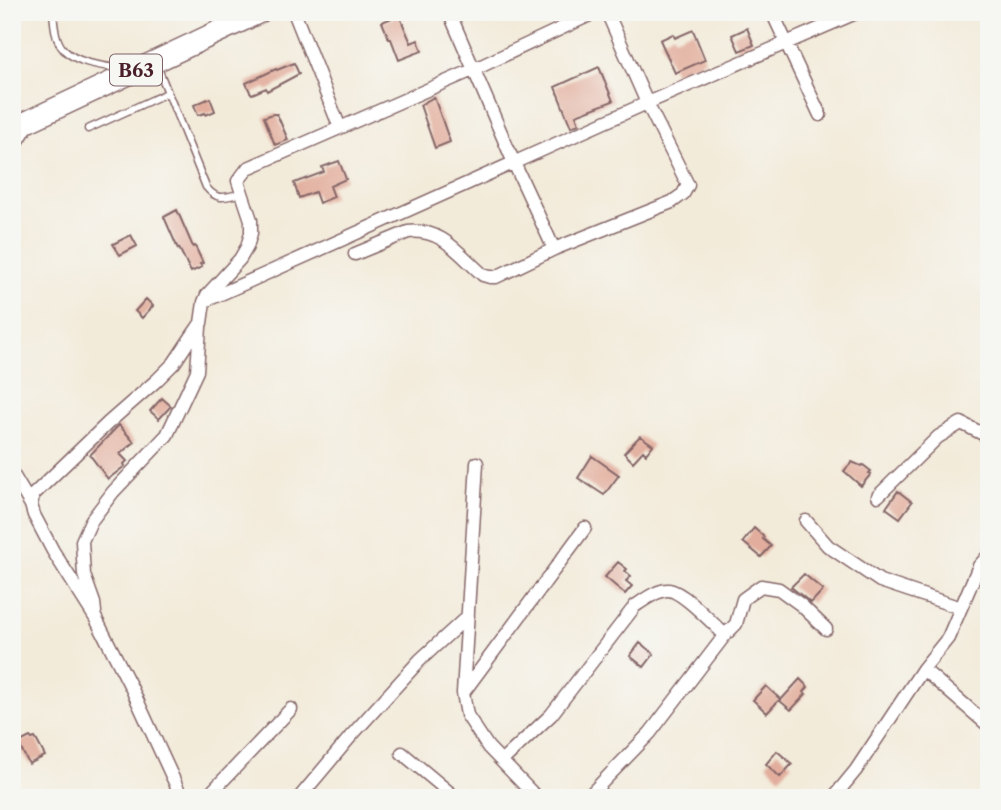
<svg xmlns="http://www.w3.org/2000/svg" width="1001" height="810" font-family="'Libre Caslon Text',serif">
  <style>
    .building { fill: #e2ad9c }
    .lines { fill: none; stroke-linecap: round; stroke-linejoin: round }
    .service-casing { stroke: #856668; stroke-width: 9 }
    .minor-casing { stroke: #856668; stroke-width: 15 }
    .trunk-casing { stroke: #856668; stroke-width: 24 }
    .service { stroke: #fff; stroke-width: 6 }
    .minor { stroke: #fff; stroke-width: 12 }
    .trunk { stroke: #fff; stroke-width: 21 }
    .labels { text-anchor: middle; stroke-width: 5; stroke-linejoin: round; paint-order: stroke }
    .shield { fill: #f6f6f2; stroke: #7e6067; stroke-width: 2 }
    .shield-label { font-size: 19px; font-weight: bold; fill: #4a1f2b }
  </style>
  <rect width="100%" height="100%" fill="#f6f6f2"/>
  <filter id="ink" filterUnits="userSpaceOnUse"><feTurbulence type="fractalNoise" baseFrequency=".0143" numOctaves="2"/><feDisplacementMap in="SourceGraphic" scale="14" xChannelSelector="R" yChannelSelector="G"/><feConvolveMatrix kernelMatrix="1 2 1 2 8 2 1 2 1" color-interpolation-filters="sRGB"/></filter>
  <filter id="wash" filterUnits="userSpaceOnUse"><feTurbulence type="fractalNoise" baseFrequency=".00686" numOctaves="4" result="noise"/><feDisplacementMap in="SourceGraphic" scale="28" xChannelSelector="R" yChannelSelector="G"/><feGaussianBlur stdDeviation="1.57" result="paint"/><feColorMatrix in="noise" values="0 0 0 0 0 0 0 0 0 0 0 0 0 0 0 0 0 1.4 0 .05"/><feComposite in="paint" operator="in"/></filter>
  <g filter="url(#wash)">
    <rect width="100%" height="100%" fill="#f3ebda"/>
    <g id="blocks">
      <!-- building -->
      <path class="building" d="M 399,15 L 411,43 L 418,40 L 422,51 L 399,60 L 391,39 L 389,39 L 382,22 Z
        M 747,28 L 754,45 L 739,51 L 732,35 Z
        M 693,30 L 705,60 L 675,73 L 660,40 L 673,34 L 675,38 Z
        M 294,63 L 299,74 L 267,91 L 266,88 L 252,94 L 250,92 L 246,83 L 276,69 L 277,70 Z
        M 599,67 L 613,101 L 576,115 L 579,124 L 571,127 L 555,87 Z
        M 434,97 L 450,142 L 435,148 L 420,105 Z
        M 210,98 L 215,111 L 206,115 L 205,113 L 198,115 L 194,105 Z
        M 273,114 L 277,114 L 288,140 L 275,145 L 264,117 Z
        M 339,161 L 346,179 L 330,186 L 334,197 L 319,203 L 315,192 L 299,198 L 294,183 L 324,172 L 322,167 Z
        M 177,210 L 193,247 L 195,246 L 203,263 L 200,264 L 202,267 L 191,272 L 179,248 L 178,249 L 164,217 Z
        M 131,235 L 137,246 L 120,255 L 113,244 Z
        M 146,299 L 153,306 L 142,318 L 135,311 Z
        M 162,398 L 171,406 L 159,419 L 150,411 Z
        M 119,425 L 134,442 L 120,454 L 127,461 L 124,464 L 125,466 L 108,479 L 90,455 Z
        M 640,436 L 653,445 L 646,454 L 643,451 L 633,462 L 624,453 Z
        M 592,456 L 619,475 L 604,495 L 578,478 Z
        M 852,462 L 861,466 L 863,465 L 871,471 L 869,473 L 871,474 L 861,486 L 844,471 Z
        M 898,491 L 912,502 L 900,518 L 886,508 Z
        M 754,528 L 764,537 L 763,539 L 771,546 L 761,557 L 743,542 Z
        M 618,562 L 627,569 L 625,571 L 631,576 L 626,581 L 632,586 L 625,594 L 605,577 Z
        M 804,574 L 823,590 L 811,603 L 791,587 Z
        M 640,643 L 654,654 L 644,667 L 630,656 Z
        M 800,679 L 808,687 L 804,692 L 806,694 L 791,710 L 780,701 Z
        M 766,686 L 780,699 L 767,713 L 753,700 Z
        M 30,737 L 32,739 L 35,738 L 37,741 L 45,756 L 29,764 L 18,743 Z
        M 777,751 L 792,764 L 780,777 L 766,764 Z"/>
    </g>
  </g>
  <g filter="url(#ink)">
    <use href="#blocks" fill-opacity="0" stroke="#856668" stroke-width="2"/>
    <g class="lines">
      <defs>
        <path id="service" d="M 53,12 C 54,24 55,41 64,50 C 78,64 104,66 123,69
          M 156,63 L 206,187 C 218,202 225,197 242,193
          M 88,129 L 167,93
          M 12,156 L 29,129"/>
        <path id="minor" d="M 294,12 L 340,128
          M 449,12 L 514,163 L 554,249
          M 772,12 L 820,115
          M 355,254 L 408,232 C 441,227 460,255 483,275 L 490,277 L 496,277 L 554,249 L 672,202 L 683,194 L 688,185 L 647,103 L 607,12
          M 205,301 L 647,103 L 858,12
          M 477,463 L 463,693 L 467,715 L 488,747 L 537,798
          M 12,473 L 31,505
          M 878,496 L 938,437 L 961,423 L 985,435 L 989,438
          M 806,521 L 828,546 L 880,581 L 961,608
          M 95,612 L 94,603 L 84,575 L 82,541 L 91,521 L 113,492 L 167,435 L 197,371 L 200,327
          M 923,669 L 989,726
          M 463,693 L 585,528
          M 402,753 L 456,798
          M 502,761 L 551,715 L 635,606 C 644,600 658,589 669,590 C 684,592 713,624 725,635
          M 182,798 L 131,687 L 96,619 L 53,551 L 34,515 L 31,505 L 33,495 L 108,423 L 156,381 L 174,363 L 192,336 L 201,323 L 204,302 L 207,295 L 240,259 L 247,247 L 251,233 L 251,220 L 238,181 L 248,168 L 475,69 L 596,12
          M 206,798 L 291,709
          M 299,798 L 351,736 L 420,660 L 468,616
          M 587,798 L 650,733 L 725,635 L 736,624 L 743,599 L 761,586 L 779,589 L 801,605 L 826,629
          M 833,798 L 856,770 L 923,669 L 948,638 L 979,566 L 989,555"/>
        <path id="trunk" d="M 12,129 L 260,12"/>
      </defs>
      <!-- service casing -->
      <use href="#service" class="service-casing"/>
      <!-- minor casing -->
      <use href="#minor" class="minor-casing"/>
      <!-- trunk casing -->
      <use href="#trunk" class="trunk-casing"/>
      <!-- service -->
      <use href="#service" class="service"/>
      <!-- minor -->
      <use href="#minor" class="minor"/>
      <!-- trunk -->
      <use href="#trunk" class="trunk"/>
    </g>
  </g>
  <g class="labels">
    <!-- shield labels -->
    <rect class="shield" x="110" y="54.5" width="52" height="31" rx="5"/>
    <g class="shield-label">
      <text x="136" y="77">B63</text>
    </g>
  </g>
  <!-- margin -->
  <rect width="1001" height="810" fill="none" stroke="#f6f6f2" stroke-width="42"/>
</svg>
